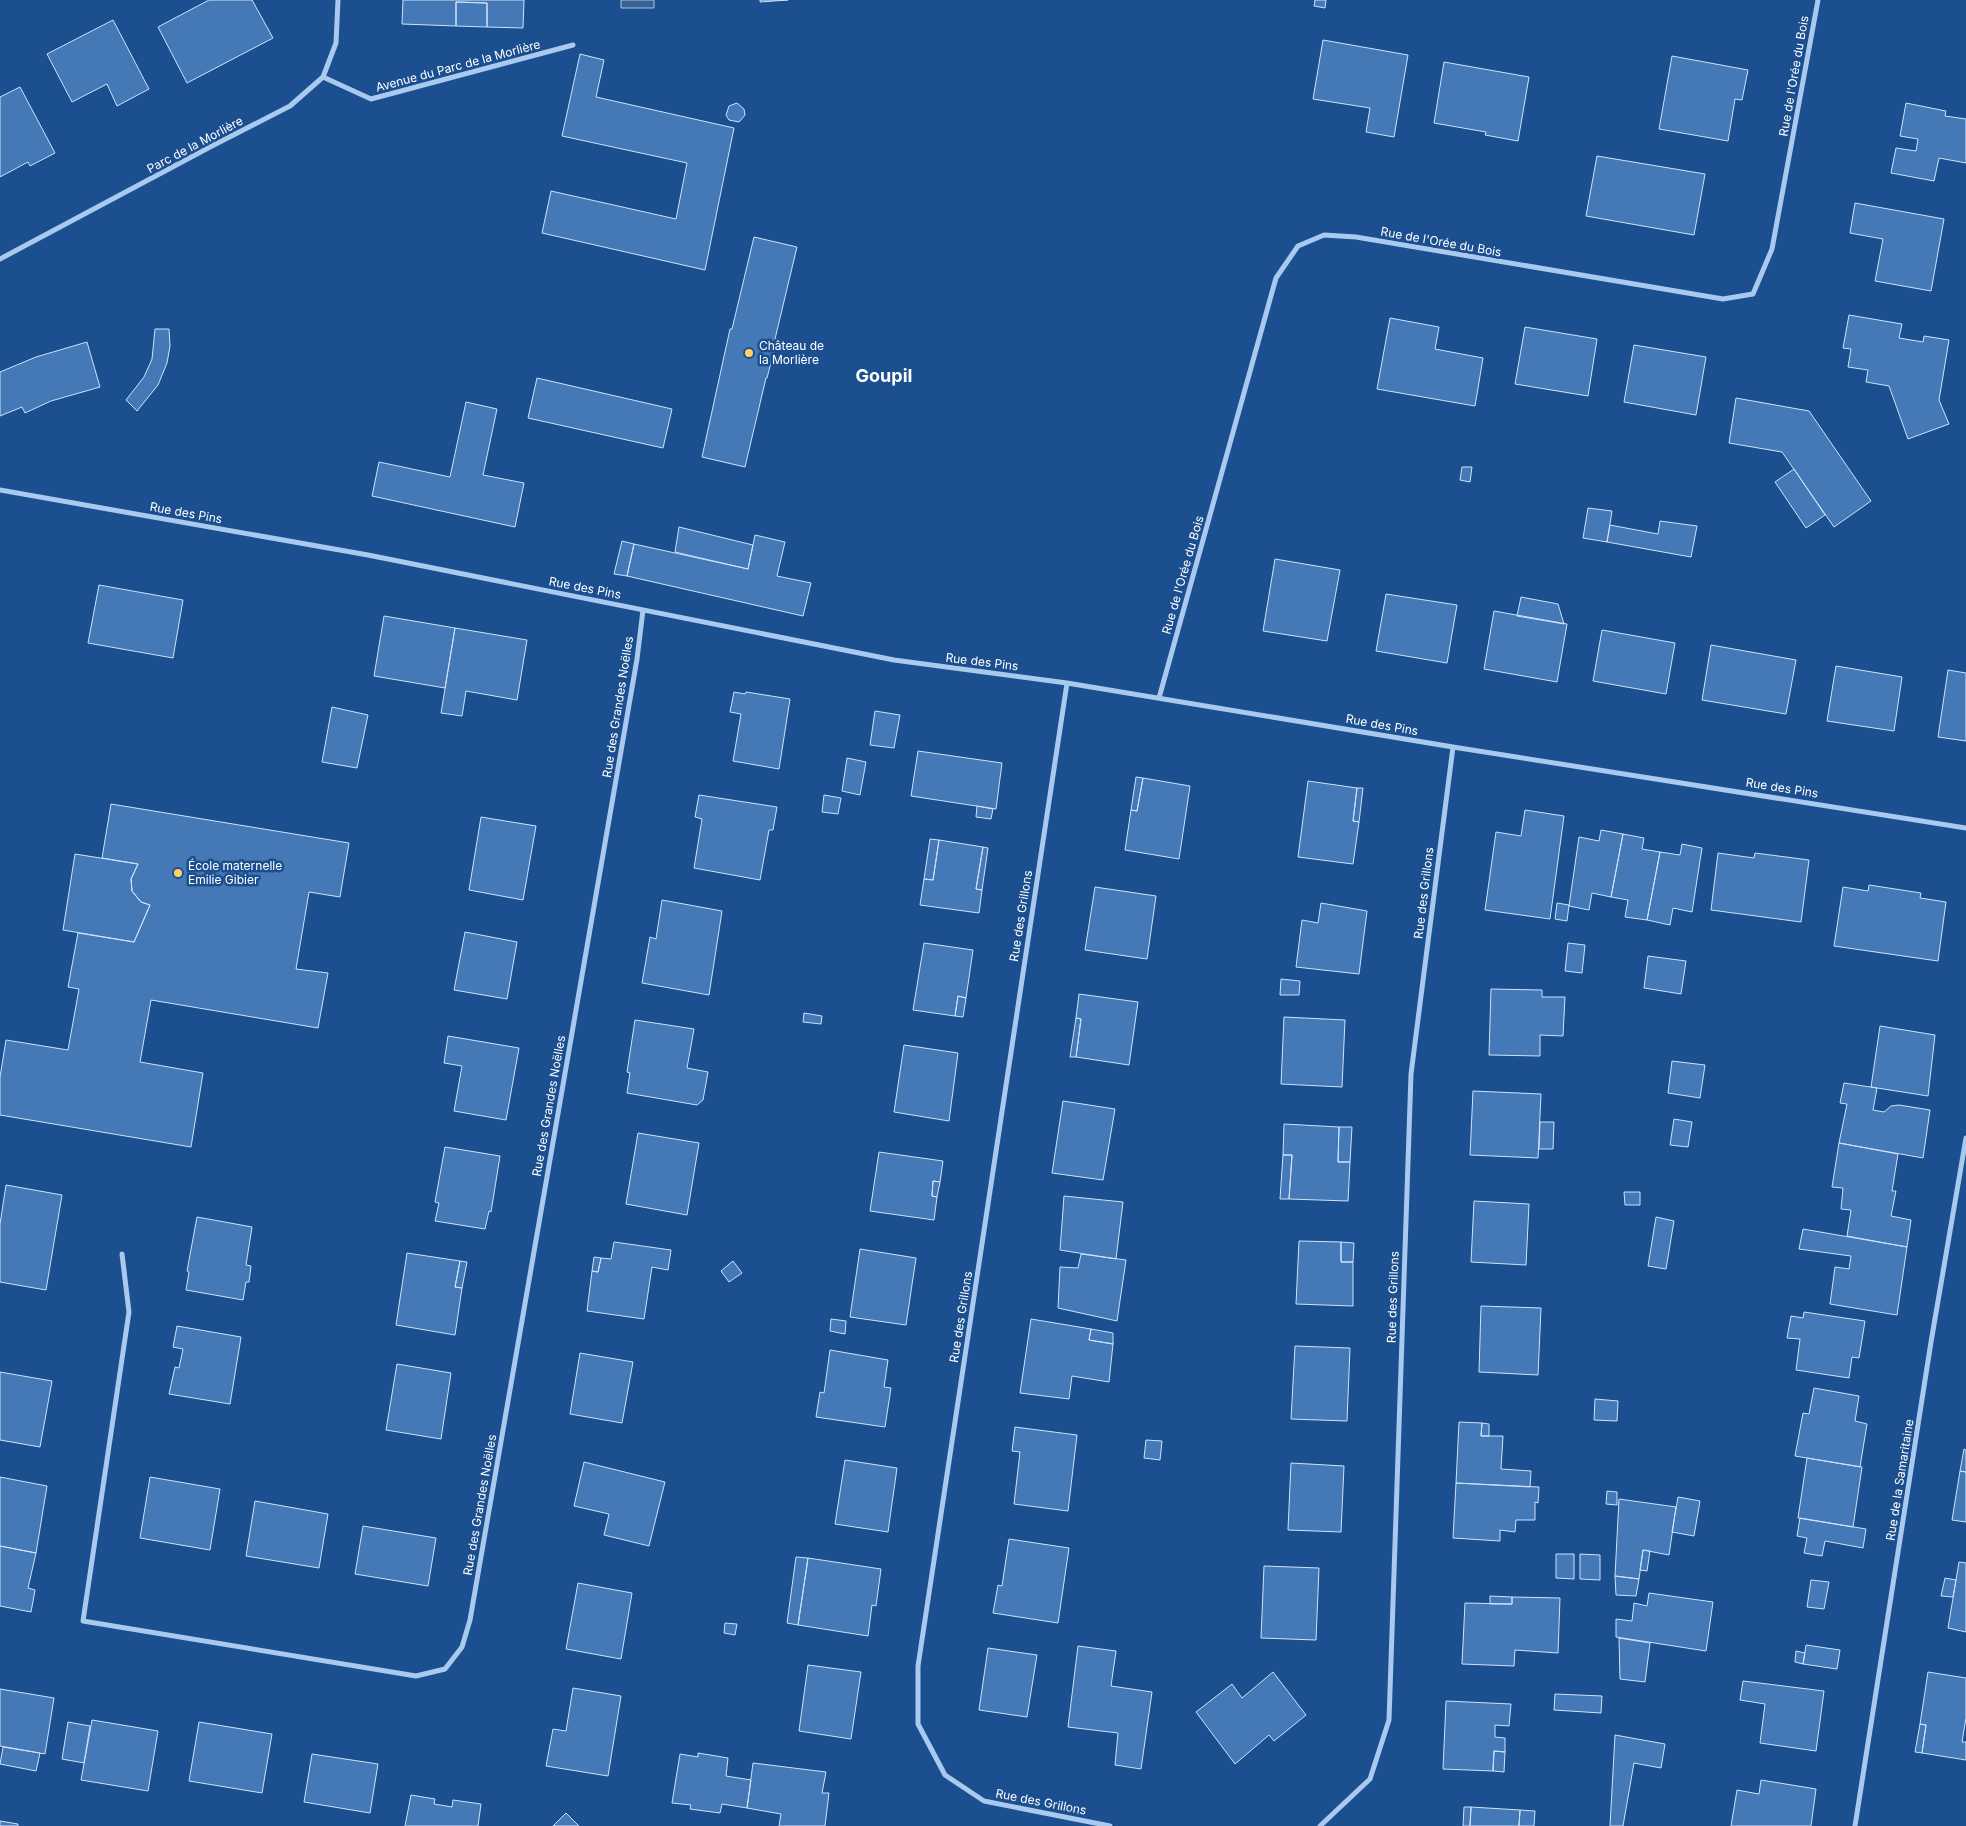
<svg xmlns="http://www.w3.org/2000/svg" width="1966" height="1826" font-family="Inter,sans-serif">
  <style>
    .water { fill: #3c6290; stroke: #9cc4f0 }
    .building { fill: #4478b7; stroke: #cfe3fa }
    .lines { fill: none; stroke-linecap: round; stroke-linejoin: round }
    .street { stroke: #a9c9ee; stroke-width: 5 }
    .poi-dot { fill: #ffd166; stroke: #1b4f8f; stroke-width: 2 }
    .labels { text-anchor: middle; stroke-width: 5; stroke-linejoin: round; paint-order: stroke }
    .street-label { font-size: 12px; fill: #fff; stroke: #1b4f8f }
    .poi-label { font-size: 12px; fill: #fff; stroke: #1b4f8f; text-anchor: start }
    .district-label { font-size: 18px; font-weight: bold; fill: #fff; stroke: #1b4f8f }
  </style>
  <rect width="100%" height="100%" fill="#1b4f8f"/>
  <!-- water -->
  <path class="water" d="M 621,0 L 654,0 L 654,8 L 621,8 Z"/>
  <!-- building -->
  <path class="building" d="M 209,0 L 252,0 L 273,38 L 187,83 L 158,27 Z
    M 403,0 L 524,0 L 523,28 L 487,27 L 487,3 L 456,2 L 456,26 L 402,24 Z
    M 760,0 L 788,0 L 760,2 Z
    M 1315,0 L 1326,0 L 1325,8 L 1314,6 Z
    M 456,2 L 487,3 L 487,27 L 456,26 Z
    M 113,20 L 149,89 L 117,106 L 107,84 L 72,102 L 47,54 Z
    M 1323,40 L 1408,55 L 1394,137 L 1366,132 L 1370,108 L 1313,99 Z
    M 580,54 L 604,60 L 596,97 L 734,128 L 705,270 L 542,233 L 551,191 L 676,219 L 687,163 L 562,136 Z
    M 1672,56 L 1748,70 L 1742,100 L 1735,99 L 1728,141 L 1659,129 Z
    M 1444,62 L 1529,77 L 1518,141 L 1485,135 L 1486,132 L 1434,123 Z
    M 20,87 L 55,153 L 30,166 L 28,162 L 0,177 L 0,97 Z
    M 737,103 L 744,109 L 745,115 L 739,122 L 729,120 L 726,115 L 729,106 Z
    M 1906,103 L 1946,111 L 1945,116 L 1966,119 L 1966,163 L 1939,158 L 1934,181 L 1891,173 L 1896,148 L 1916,151 L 1918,139 L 1900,136 Z
    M 1597,156 L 1705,174 L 1694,235 L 1586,216 Z
    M 1855,203 L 1944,219 L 1931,291 L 1875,281 L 1883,239 L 1850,233 Z
    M 754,237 L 797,247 L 775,339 L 777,339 L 767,378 L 766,378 L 745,467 L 702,457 L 730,329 L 732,329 Z
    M 1849,315 L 1902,324 L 1899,338 L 1923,342 L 1924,336 L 1949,340 L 1939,400 L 1949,424 L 1908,439 L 1889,386 L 1866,382 L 1868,370 L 1848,367 L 1851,349 L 1843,348 Z
    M 1390,318 L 1439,327 L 1435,349 L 1483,358 L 1475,406 L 1377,389 Z
    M 1525,327 L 1597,339 L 1588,396 L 1515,384 Z
    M 155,329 L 169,329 L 170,346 L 167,363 L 158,385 L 137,411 L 126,400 L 144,377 L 152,359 Z
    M 87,342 L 100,387 L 51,401 L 25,413 L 22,407 L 0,416 L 0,372 L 36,357 Z
    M 1634,345 L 1706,357 L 1696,415 L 1624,402 Z
    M 537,378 L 672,409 L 663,448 L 528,418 Z
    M 1736,398 L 1809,411 L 1871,501 L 1834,527 L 1782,452 L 1729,443 Z
    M 466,402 L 497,409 L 483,475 L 524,483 L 515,527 L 372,496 L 379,462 L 450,477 Z
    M 1462,467 L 1472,467 L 1470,482 L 1460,480 Z
    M 1794,469 L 1825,515 L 1806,528 L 1775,482 Z
    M 1588,508 L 1612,511 L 1607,542 L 1583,538 Z
    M 1660,521 L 1697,526 L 1691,557 L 1607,542 L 1610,525 L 1658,534 Z
    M 679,527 L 753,545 L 748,569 L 675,552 Z
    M 755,535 L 785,542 L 777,576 L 811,583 L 803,616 L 627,576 L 634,544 L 748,569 Z
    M 622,541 L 634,544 L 627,576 L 614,574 Z
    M 1275,559 L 1340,570 L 1327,641 L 1263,631 Z
    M 99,585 L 183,600 L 173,658 L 88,643 Z
    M 1386,594 L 1457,605 L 1447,663 L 1376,651 Z
    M 1521,597 L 1558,604 L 1564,624 L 1517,616 Z
    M 1494,611 L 1567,624 L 1557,682 L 1484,669 Z
    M 384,616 L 455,628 L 445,688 L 374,676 Z
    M 455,628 L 527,640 L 517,700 L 466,691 L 462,716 L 441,713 Z
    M 1602,630 L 1675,643 L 1666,694 L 1593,681 Z
    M 1711,645 L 1796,660 L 1786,714 L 1702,700 Z
    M 1836,666 L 1902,677 L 1894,731 L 1827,721 Z
    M 1948,670 L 1966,673 L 1966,741 L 1938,737 Z
    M 734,692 L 745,694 L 746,692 L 790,699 L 779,769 L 733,761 L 741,714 L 730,712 Z
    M 332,707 L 368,715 L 357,768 L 322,762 Z
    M 875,711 L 900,715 L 894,748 L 870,745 Z
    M 918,751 L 1002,763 L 996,809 L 911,796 Z
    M 847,758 L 866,762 L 860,795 L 842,791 Z
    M 1136,777 L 1143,778 L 1137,811 L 1131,810 Z
    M 1143,778 L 1190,786 L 1179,859 L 1125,850 L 1131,810 L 1137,811 Z
    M 1308,781 L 1357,788 L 1353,821 L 1359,822 L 1353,864 L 1298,857 Z
    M 1357,788 L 1363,788 L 1359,822 L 1353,821 Z
    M 699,795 L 777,807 L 773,830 L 769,830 L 760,880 L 694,868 L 702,819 L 695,817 Z
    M 824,795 L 841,798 L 838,814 L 822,812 Z
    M 111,804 L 349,843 L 340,897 L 309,892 L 296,969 L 328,973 L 318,1028 L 151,1000 L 140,1062 L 203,1073 L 191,1147 L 0,1115 L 0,1077 L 6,1040 L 68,1050 L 79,989 L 68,987 L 78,933 L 134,942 L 150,905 L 141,902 L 132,891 L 131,879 L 138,864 L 102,858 Z
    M 977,806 L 993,809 L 991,819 L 976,817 Z
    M 1525,810 L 1564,816 L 1550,919 L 1485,910 L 1496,832 L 1521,836 Z
    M 481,817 L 536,826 L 523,900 L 469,890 Z
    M 1601,830 L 1623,834 L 1611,897 L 1592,893 L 1589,910 L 1569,906 L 1579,837 L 1599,841 Z
    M 1623,834 L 1644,838 L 1642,849 L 1660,852 L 1647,920 L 1625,917 L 1628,900 L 1611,897 Z
    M 930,839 L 939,840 L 933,880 L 924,879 Z
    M 939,840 L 983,847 L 976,889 L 982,890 L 979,913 L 920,905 L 924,879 L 933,880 Z
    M 1682,844 L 1702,848 L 1692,912 L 1673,908 L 1670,925 L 1647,920 L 1660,852 L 1680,855 Z
    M 983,847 L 988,848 L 982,890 L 976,889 Z
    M 1718,853 L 1754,858 L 1755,853 L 1809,860 L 1801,922 L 1711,910 Z
    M 75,854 L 138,864 L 131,879 L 132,891 L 141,902 L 150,905 L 134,942 L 63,930 Z
    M 1869,885 L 1921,893 L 1920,898 L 1946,902 L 1938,961 L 1834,946 L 1843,887 L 1868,891 Z
    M 1095,887 L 1156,896 L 1147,959 L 1085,950 Z
    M 662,900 L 722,911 L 709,995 L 642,983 L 650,937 L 656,939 Z
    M 1321,903 L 1367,911 L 1359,974 L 1296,967 L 1302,920 L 1318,923 Z
    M 1557,903 L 1569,905 L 1567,921 L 1555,919 Z
    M 465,932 L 517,942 L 507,999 L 454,990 Z
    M 924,943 L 973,950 L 966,998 L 958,996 L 955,1016 L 913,1010 Z
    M 1568,943 L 1585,945 L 1582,973 L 1565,971 Z
    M 1648,956 L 1686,961 L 1681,994 L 1644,988 Z
    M 1281,979 L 1300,981 L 1299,995 L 1280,995 Z
    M 1491,989 L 1542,990 L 1542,997 L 1565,997 L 1563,1036 L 1540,1035 L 1540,1056 L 1489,1055 Z
    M 1079,994 L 1138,1002 L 1129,1065 L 1076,1057 L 1081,1019 L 1076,1018 Z
    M 958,996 L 966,998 L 963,1017 L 955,1016 Z
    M 804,1013 L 822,1016 L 821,1024 L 803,1022 Z
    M 1284,1017 L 1345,1020 L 1342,1087 L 1281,1084 Z
    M 1076,1018 L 1081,1019 L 1076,1057 L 1070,1057 Z
    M 635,1020 L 694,1029 L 687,1068 L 708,1072 L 703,1100 L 697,1105 L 627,1093 L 630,1073 L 627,1072 Z
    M 1880,1026 L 1935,1035 L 1928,1096 L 1871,1087 Z
    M 448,1036 L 519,1048 L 506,1120 L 454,1111 L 462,1066 L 444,1063 Z
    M 904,1045 L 958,1053 L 949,1121 L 894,1112 Z
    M 1672,1061 L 1705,1065 L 1700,1098 L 1668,1093 Z
    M 1844,1083 L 1877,1088 L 1873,1110 L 1884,1112 L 1891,1106 L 1899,1105 L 1930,1110 L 1923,1158 L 1839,1143 L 1847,1104 L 1840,1103 Z
    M 1473,1091 L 1541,1094 L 1538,1158 L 1470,1155 Z
    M 1063,1101 L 1115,1109 L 1103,1180 L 1052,1173 Z
    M 1674,1119 L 1692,1122 L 1688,1147 L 1670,1145 Z
    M 1540,1122 L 1554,1122 L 1553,1149 L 1539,1149 Z
    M 1284,1124 L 1339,1127 L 1338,1162 L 1350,1162 L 1348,1201 L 1289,1199 L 1292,1155 L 1283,1155 Z
    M 1339,1127 L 1352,1127 L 1350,1162 L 1338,1162 Z
    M 638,1133 L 699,1143 L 687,1215 L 626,1204 Z
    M 1839,1143 L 1898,1154 L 1892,1191 L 1896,1191 L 1891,1216 L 1911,1220 L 1907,1247 L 1847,1236 L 1851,1210 L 1841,1209 L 1843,1188 L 1832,1187 Z
    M 445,1147 L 500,1156 L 491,1212 L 489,1211 L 485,1229 L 435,1221 L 439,1203 L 435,1202 Z
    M 879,1152 L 943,1161 L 940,1182 L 933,1181 L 932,1196 L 937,1197 L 934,1220 L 870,1211 Z
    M 1283,1155 L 1292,1155 L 1289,1199 L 1280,1199 Z
    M 933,1181 L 940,1182 L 937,1197 L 932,1196 Z
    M 6,1185 L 62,1195 L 46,1290 L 0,1282 L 0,1224 Z
    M 1624,1192 L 1640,1192 L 1640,1205 L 1625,1205 Z
    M 1064,1196 L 1123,1202 L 1116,1259 L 1060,1250 Z
    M 1474,1201 L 1529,1204 L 1526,1265 L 1471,1262 Z
    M 197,1217 L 252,1227 L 246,1265 L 251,1266 L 249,1282 L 246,1282 L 243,1300 L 186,1290 L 189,1272 L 187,1271 Z
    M 1656,1217 L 1674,1221 L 1666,1269 L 1648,1266 Z
    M 1803,1229 L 1907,1247 L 1897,1315 L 1830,1304 L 1835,1267 L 1849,1269 L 1851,1256 L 1799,1249 Z
    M 1299,1241 L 1341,1242 L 1341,1262 L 1353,1262 L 1353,1306 L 1296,1304 Z
    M 614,1242 L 671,1250 L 668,1270 L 652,1267 L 644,1319 L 587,1311 L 592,1271 L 598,1272 L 601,1258 L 611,1259 Z
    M 1341,1242 L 1354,1243 L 1353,1262 L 1341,1262 Z
    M 860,1249 L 916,1258 L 906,1325 L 850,1317 Z
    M 407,1253 L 460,1261 L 455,1287 L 462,1288 L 455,1335 L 396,1325 Z
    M 1081,1254 L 1126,1260 L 1117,1321 L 1058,1308 L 1060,1267 L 1078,1268 Z
    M 594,1257 L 601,1258 L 598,1272 L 592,1271 Z
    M 460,1261 L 467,1262 L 462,1288 L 455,1287 Z
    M 733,1261 L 742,1273 L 729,1282 L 721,1271 Z
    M 1481,1306 L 1541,1308 L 1538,1375 L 1479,1372 Z
    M 1804,1312 L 1865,1321 L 1859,1358 L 1852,1357 L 1849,1378 L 1796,1370 L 1800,1339 L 1787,1338 L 1791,1316 L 1803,1318 Z
    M 831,1319 L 846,1321 L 845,1334 L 830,1331 Z
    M 1031,1319 L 1091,1329 L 1089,1340 L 1113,1344 L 1109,1382 L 1072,1376 L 1069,1399 L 1020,1393 Z
    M 177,1326 L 241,1337 L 230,1404 L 169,1394 L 175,1367 L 179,1368 L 183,1349 L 173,1347 Z
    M 1091,1329 L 1113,1333 L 1113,1344 L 1089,1340 Z
    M 1295,1346 L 1350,1348 L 1347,1421 L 1291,1419 Z
    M 830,1350 L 888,1360 L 884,1387 L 891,1388 L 885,1427 L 816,1417 L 820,1392 L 824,1393 Z
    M 580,1353 L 633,1362 L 622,1423 L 570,1414 Z
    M 397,1364 L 451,1373 L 441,1439 L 386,1430 Z
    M 0,1372 L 52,1381 L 40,1447 L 0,1440 Z
    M 1814,1388 L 1859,1396 L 1855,1421 L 1867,1424 L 1860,1467 L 1795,1456 L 1803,1413 L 1809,1414 Z
    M 1595,1399 L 1618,1401 L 1617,1421 L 1594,1420 Z
    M 1459,1422 L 1482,1423 L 1481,1436 L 1503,1436 L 1501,1469 L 1531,1471 L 1530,1487 L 1456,1483 Z
    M 1482,1423 L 1489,1424 L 1489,1436 L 1481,1436 Z
    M 1015,1427 L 1077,1435 L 1068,1511 L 1014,1504 L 1020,1452 L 1012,1451 Z
    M 1146,1440 L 1162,1441 L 1160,1460 L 1144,1458 Z
    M 1964,1449 L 1966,1450 L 1966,1472 L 1960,1471 Z
    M 1807,1458 L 1862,1467 L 1853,1527 L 1798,1518 Z
    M 845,1460 L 897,1468 L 888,1532 L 835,1524 Z
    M 584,1462 L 665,1482 L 649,1546 L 604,1535 L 609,1514 L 574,1506 Z
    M 1291,1463 L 1344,1466 L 1341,1532 L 1288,1530 Z
    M 1960,1471 L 1966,1472 L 1966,1522 L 1952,1520 Z
    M 0,1477 L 47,1486 L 36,1553 L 0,1546 Z
    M 150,1477 L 220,1489 L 210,1550 L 140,1538 Z
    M 1456,1483 L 1539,1487 L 1538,1503 L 1535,1502 L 1535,1520 L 1516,1520 L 1515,1532 L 1500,1530 L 1500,1541 L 1453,1538 Z
    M 1607,1491 L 1617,1492 L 1617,1505 L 1606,1504 Z
    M 1678,1497 L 1700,1501 L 1694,1536 L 1672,1532 Z
    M 1619,1499 L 1676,1507 L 1669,1555 L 1643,1550 L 1639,1579 L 1615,1576 Z
    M 255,1501 L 328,1514 L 319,1568 L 246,1556 Z
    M 1800,1518 L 1866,1529 L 1863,1548 L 1825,1541 L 1822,1556 L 1804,1553 L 1807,1538 L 1797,1536 Z
    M 363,1526 L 436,1538 L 428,1586 L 355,1574 Z
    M 1009,1539 L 1069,1548 L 1058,1623 L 993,1613 L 998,1585 L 1002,1586 Z
    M 0,1546 L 36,1553 L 28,1588 L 35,1590 L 31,1612 L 0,1606 Z
    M 1643,1550 L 1650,1551 L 1647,1571 L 1640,1570 Z
    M 1556,1554 L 1574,1554 L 1574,1579 L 1556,1578 Z
    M 1580,1554 L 1600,1555 L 1600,1580 L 1580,1579 Z
    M 796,1557 L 808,1558 L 798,1625 L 787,1623 Z
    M 808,1558 L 881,1569 L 876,1606 L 872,1605 L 868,1636 L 798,1625 Z
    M 1959,1562 L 1966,1563 L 1966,1632 L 1948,1628 Z
    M 1264,1566 L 1319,1568 L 1316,1640 L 1261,1638 Z
    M 1615,1576 L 1639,1579 L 1636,1596 L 1616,1595 Z
    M 1945,1578 L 1956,1580 L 1953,1597 L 1941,1596 Z
    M 1811,1580 L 1829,1582 L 1824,1609 L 1807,1607 Z
    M 578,1583 L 632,1593 L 621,1659 L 566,1649 Z
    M 1649,1593 L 1713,1602 L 1706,1651 L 1616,1637 L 1616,1619 L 1632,1621 L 1634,1603 L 1647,1606 Z
    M 1490,1596 L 1512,1597 L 1512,1604 L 1490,1604 Z
    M 1512,1597 L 1560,1598 L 1558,1653 L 1515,1650 L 1514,1666 L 1462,1664 L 1465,1603 L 1512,1604 Z
    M 725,1623 L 737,1624 L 735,1635 L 724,1633 Z
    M 1619,1638 L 1650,1643 L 1645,1682 L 1620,1679 Z
    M 1806,1645 L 1840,1650 L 1837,1669 L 1803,1664 Z
    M 1078,1646 L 1116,1651 L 1111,1686 L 1152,1692 L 1141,1769 L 1115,1765 L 1118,1733 L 1068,1727 Z
    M 988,1648 L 1037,1655 L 1027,1717 L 979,1710 Z
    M 1796,1651 L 1805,1653 L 1803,1664 L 1795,1662 Z
    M 808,1665 L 861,1672 L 851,1739 L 799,1731 Z
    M 1273,1672 L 1306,1715 L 1274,1741 L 1269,1735 L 1235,1764 L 1196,1712 L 1232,1684 L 1242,1698 Z
    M 1928,1672 L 1966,1678 L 1966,1718 L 1962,1742 L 1966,1742 L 1966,1760 L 1922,1753 L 1926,1725 L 1920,1724 Z
    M 1743,1681 L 1824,1691 L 1816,1751 L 1760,1743 L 1765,1704 L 1740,1700 Z
    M 573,1688 L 621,1696 L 608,1776 L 546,1766 L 553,1729 L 566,1731 Z
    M 0,1689 L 54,1698 L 45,1754 L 0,1746 Z
    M 1555,1694 L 1602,1696 L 1601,1713 L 1554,1710 Z
    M 1446,1701 L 1511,1704 L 1509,1726 L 1495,1725 L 1495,1737 L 1505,1738 L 1505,1752 L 1494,1751 L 1493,1771 L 1443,1769 Z
    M 92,1720 L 158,1731 L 148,1791 L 81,1780 Z
    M 68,1722 L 90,1726 L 84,1763 L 62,1759 Z
    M 199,1722 L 272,1734 L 262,1793 L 189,1781 Z
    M 1920,1724 L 1926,1725 L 1922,1753 L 1915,1752 Z
    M 1615,1735 L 1665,1744 L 1661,1768 L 1634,1763 L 1623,1826 L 1610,1826 Z
    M 3,1747 L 40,1753 L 36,1771 L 0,1764 Z
    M 1494,1751 L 1505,1752 L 1504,1772 L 1493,1771 Z
    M 698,1753 L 728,1758 L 726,1776 L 751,1780 L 747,1808 L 722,1804 L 720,1813 L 690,1809 L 691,1805 L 672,1803 L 680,1754 L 698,1757 Z
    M 312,1754 L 378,1764 L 370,1813 L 304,1802 Z
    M 753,1763 L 826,1772 L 822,1793 L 829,1793 L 825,1826 L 779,1826 L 781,1814 L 747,1808 Z
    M 1761,1780 L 1816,1789 L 1811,1826 L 1731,1826 L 1737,1790 L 1759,1794 Z
    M 411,1795 L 435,1799 L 434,1804 L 452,1807 L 453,1800 L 481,1804 L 478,1826 L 405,1826 Z
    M 1464,1807 L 1471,1807 L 1470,1826 L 1463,1826 Z
    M 1471,1807 L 1520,1810 L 1519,1826 L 1470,1826 Z
    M 1520,1810 L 1535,1811 L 1534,1826 L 1519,1826 Z
    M 566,1813 L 579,1826 L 553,1826 Z
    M 0,1821 L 18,1824 L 18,1826 L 0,1826 Z"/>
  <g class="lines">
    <!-- street -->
    <path class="street" d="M 323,77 L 371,99 L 573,45
      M 0,259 L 210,147 L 290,106 L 323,77 L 336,43 L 338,0
      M 0,490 L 368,555 L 894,660 L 1067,683 L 1453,747 L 1966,828
      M 1067,683 L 918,1666 L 918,1724 L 945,1775 L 984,1801 L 1110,1826
      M 1159,698 L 1276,278 L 1298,246 L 1324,235 L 1356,237 L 1723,299 L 1753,294 L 1772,249 L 1818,0
      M 122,1254 L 129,1312 L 83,1621 L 416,1676 L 445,1669 L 462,1647 L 470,1620 L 637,659 L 643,610
      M 1320,1826 L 1370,1779 L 1389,1720 L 1411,1074 L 1453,747
      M 1855,1826 L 1931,1342 L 1966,1138"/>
  </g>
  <!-- markers -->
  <g class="poi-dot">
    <circle cx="749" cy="353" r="5"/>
    <circle cx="178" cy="873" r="5"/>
  </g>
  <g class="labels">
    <!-- street labels -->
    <g class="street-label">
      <text transform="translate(458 66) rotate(-15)" y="4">Avenue du Parc de la Morlière</text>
      <text transform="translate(1794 76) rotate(-80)" y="4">Rue de l'Orée du Bois</text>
      <text transform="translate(195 145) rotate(-28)" y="4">Parc de la Morlière</text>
      <text transform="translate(1441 242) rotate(10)" y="4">Rue de l'Orée du Bois</text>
      <text transform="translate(186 513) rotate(10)" y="4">Rue des Pins</text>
      <text transform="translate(1183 575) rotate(-74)" y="4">Rue de l'Orée du Bois</text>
      <text transform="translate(585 588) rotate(11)" y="4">Rue des Pins</text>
      <text transform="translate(982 662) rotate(7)" y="4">Rue des Pins</text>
      <text transform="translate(618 707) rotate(-81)" y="4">Rue des Grandes Noëlles</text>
      <text transform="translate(1382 725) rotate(10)" y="4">Rue des Pins</text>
      <text transform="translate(1782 788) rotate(9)" y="4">Rue des Pins</text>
      <text transform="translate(1424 893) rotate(-83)" y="4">Rue des Grillons</text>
      <text transform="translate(1021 916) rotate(-81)" y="4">Rue des Grillons</text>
      <text transform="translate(549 1106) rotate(-80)" y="4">Rue des Grandes Noëlles</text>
      <text transform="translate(1393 1297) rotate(-88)" y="4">Rue des Grillons</text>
      <text transform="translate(961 1317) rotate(-81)" y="4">Rue des Grillons</text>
      <text transform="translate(1900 1480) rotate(-81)" y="4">Rue de la Samaritaine</text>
      <text transform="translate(480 1505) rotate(-80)" y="4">Rue des Grandes Noëlles</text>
      <text transform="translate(1041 1802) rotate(11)" y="4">Rue des Grillons</text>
    </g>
    <!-- poi labels -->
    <g class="poi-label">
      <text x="759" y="350">Château de<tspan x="759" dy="14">la Morlière</tspan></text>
      <text x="188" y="870">École maternelle<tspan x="188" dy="14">Emilie Gibier</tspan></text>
    </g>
    <!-- district labels -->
    <g class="district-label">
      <text x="884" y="382">Goupil</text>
    </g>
  </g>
</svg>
